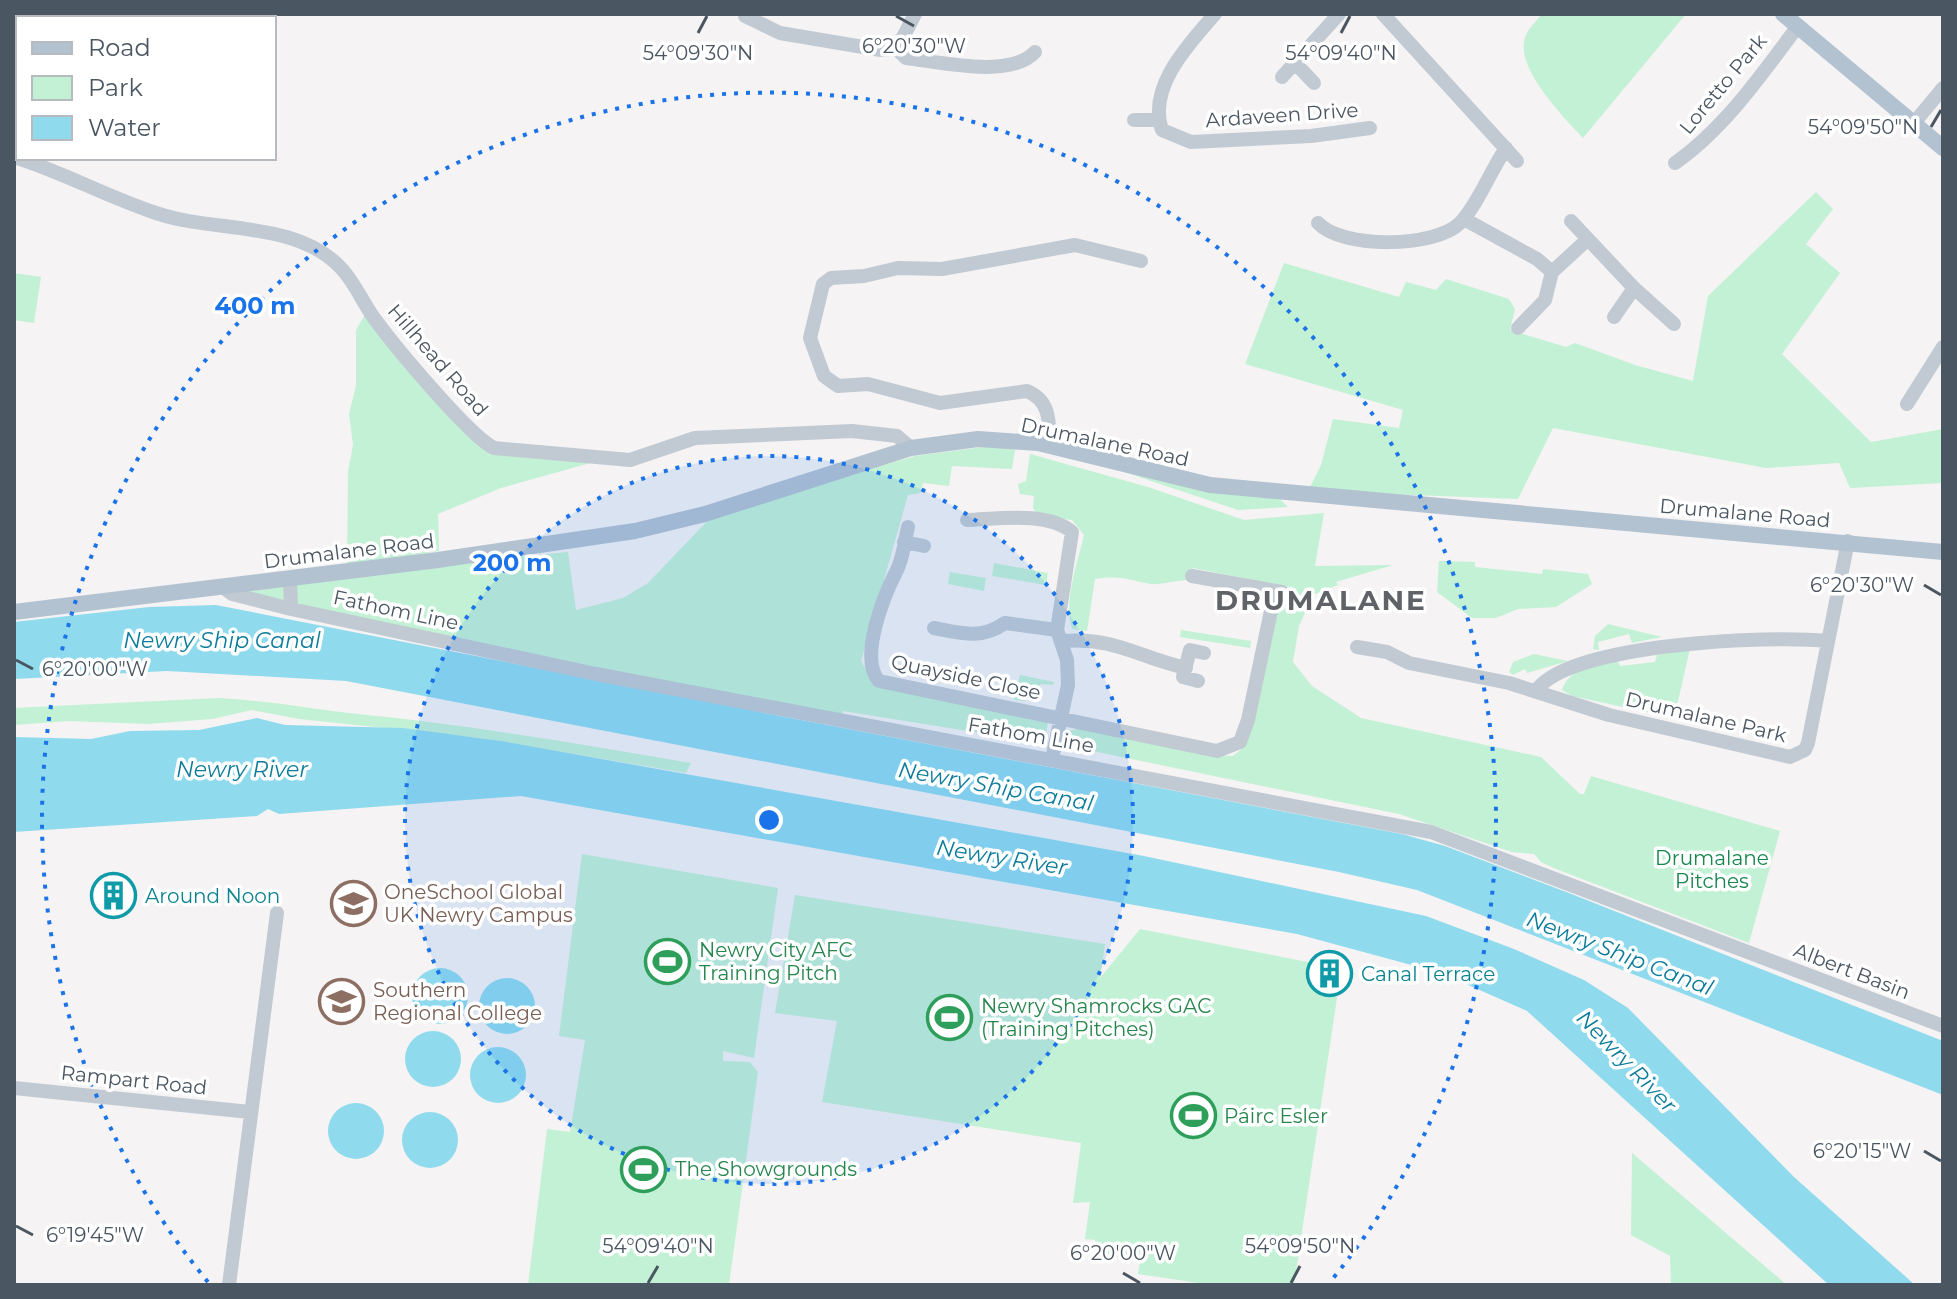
<svg xmlns="http://www.w3.org/2000/svg" width="1957" height="1299" font-family="Montserrat,sans-serif">
  <style>
    .green { fill: #c3f1d5 }
    .water { fill: #90daee }
    .lines { fill: none; stroke-linecap: round; stroke-linejoin: round }
    .minor { stroke: #c1cad2; stroke-width: 14 }
    .major { stroke: #b3c2d1; stroke-width: 16 }
    .ticks { fill: none; stroke: #4a5661; stroke-width: 3 }
    .ring { fill: none; stroke: #1a73e8; stroke-width: 4; stroke-dasharray: 4 8 }
    .labels { text-anchor: middle; stroke-width: 7; stroke-linejoin: round; paint-order: stroke }
    .street-label { font-size: 20px; fill: #4a5661; stroke: #fff }
    .park-label { font-size: 20px; fill: #17864f; stroke: #fff }
    .education-label { font-size: 20px; fill: #785e54; stroke: #fff; text-anchor: start }
    .culture-label { font-size: 20px; fill: #0d838f; stroke: #fff; text-anchor: start }
    .leisure-label { font-size: 20px; fill: #27864d; stroke: #fff; text-anchor: start }
    .water-label { font-size: 22px; font-style: italic; fill: #0c7c9b; stroke: #fff }
    .district-label { font-size: 28px; font-weight: bold; letter-spacing: 2px; fill: #5f6368; stroke: #fff }
    .ticks-label { font-size: 20px; text-anchor: middle; fill: #4a5661; stroke: #fff; stroke-width: 7; stroke-linejoin: round; paint-order: stroke }
    .centre { fill: #1a73e8; stroke: #fff; stroke-width: 4 }
    .ring-label { font-size: 24px; text-anchor: middle; font-weight: bold; fill: #1a73e8; stroke: #fff; stroke-width: 7; stroke-linejoin: round; paint-order: stroke }
  </style>
  <rect width="100%" height="100%" fill="#f5f3f3"/>
  <!-- green -->
  <path class="green" d="M 1542,14 L 1686,14 L 1583,138 C 1564,117 1512,66 1526,35 C 1529,28 1537,20 1542,14 Z
    M 1816,192 L 1833,209 L 1806,244 L 1840,273 L 1782,354 L 1871,442 L 1943,429 L 1943,483 L 1850,488 L 1839,463 L 1766,468 L 1553,428 L 1518,499 L 1308,491 L 1321,465 L 1333,419 L 1399,428 L 1403,410 L 1245,364 L 1284,263 L 1399,297 L 1406,282 L 1436,290 L 1446,279 L 1509,299 L 1515,309 L 1510,330 L 1566,347 L 1575,343 L 1635,365 L 1693,381 L 1708,296 Z
    M 14,273 L 41,277 L 34,323 L 14,320 Z
    M 364,316 L 482,440 L 601,460 L 501,488 L 438,514 L 439,551 L 347,566 L 348,472 L 353,445 L 349,414 L 356,386 L 356,330 Z
    M 991,446 L 1015,450 L 1012,469 L 952,466 L 949,486 L 923,483 L 920,493 L 908,495 L 861,661 L 876,687 L 1048,722 L 1046,734 L 1037,742 L 843,711 L 840,721 L 231,594 L 422,566 L 568,552 L 576,610 L 623,598 L 648,583 L 714,514 L 915,456 Z
    M 1030,454 L 1148,487 L 1244,520 L 1324,513 L 1315,566 L 1393,565 L 1336,582 L 1338,585 L 1313,595 L 1299,626 L 1293,662 L 1312,686 L 1361,718 L 1541,757 L 1580,794 L 1584,794 L 1591,776 L 1780,831 L 1749,943 L 1556,869 L 1541,862 L 1534,854 L 1512,852 L 1399,814 L 1073,747 L 1068,731 L 1083,728 L 1200,754 L 1233,756 L 1244,747 L 1279,603 L 1292,598 L 1293,588 L 1193,568 L 1189,580 C 1176,580 1162,585 1151,584 C 1126,580 1123,575 1095,579 L 1087,631 L 1072,629 C 1063,603 1078,561 1084,535 L 1072,520 L 1038,516 L 1033,508 L 1034,496 L 1020,494 L 1018,484 L 1026,481 Z
    M 1100,464 L 1279,498 L 1288,507 L 1238,510 Z
    M 1439,561 L 1475,562 L 1475,567 L 1542,574 L 1543,569 L 1588,574 L 1592,584 L 1556,607 L 1518,609 L 1496,618 L 1472,618 L 1437,592 Z
    M 994,563 L 1048,573 L 1046,585 L 992,576 Z
    M 950,572 L 986,578 L 984,591 L 948,584 Z
    M 1608,624 L 1662,637 L 1632,643 L 1629,634 L 1598,642 L 1599,650 L 1593,649 L 1595,636 Z
    M 1181,630 L 1251,641 L 1250,648 L 1180,637 Z
    M 1690,649 L 1674,718 L 1572,696 L 1562,690 C 1569,667 1598,665 1618,661 L 1620,666 L 1655,662 L 1657,655 Z
    M 1534,654 L 1568,661 L 1527,673 L 1525,669 L 1513,675 L 1509,672 L 1513,662 Z
    M 1020,675 L 1054,682 L 1053,685 L 1041,684 L 1024,701 L 1014,700 Z
    M 218,698 C 265,700 311,709 358,714 C 470,725 580,744 691,763 L 686,773 L 480,738 L 299,719 L 252,710 L 212,719 L 148,724 L 69,721 L 14,725 L 14,708 Z
    M 582,854 L 778,888 L 754,1058 L 723,1051 L 723,1061 L 750,1062 L 758,1072 L 729,1285 L 528,1285 L 547,1129 L 570,1132 L 585,1040 L 559,1036 Z
    M 795,895 L 1105,944 L 1100,978 L 1140,929 L 1328,966 L 1340,978 L 1294,1285 L 1212,1285 L 1145,1275 L 1138,1274 L 1140,1261 L 1093,1253 L 1095,1240 L 1085,1239 L 1090,1202 L 1073,1203 L 1081,1143 L 822,1102 L 837,1021 L 775,1013 Z
    M 1632,1153 L 1787,1285 L 1671,1285 L 1670,1256 L 1631,1235 Z"/>
  <!-- water -->
  <path class="water" d="M 216,605 L 780,716 L 1402,834 L 1445,846 L 1569,893 L 1943,1041 L 1943,1095 L 1417,890 L 1339,872 L 346,681 L 167,671 L 14,679 L 14,622 L 149,607 Z
    M 257,718 L 285,725 L 403,728 L 501,741 L 1144,856 L 1426,916 L 1514,949 L 1584,980 L 1628,1008 L 1794,1177 L 1915,1285 L 1829,1285 L 1527,1011 L 1441,973 L 1297,934 L 521,796 L 279,814 L 268,809 L 257,816 L 14,832 L 14,737 L 91,739 L 130,731 L 199,730 Z
    M412 996a28 28 0 1 1 56 0a28 28 0 1 1-56 0Z
    M479 1006a28 28 0 1 1 56 0a28 28 0 1 1-56 0Z
    M405 1059a28 28 0 1 1 56 0a28 28 0 1 1-56 0Z
    M470 1075a28 28 0 1 1 56 0a28 28 0 1 1-56 0Z
    M328 1131a28 28 0 1 1 56 0a28 28 0 1 1-56 0Z
    M402 1140a28 28 0 1 1 56 0a28 28 0 1 1-56 0Z"/>
  <g class="lines">
    <!-- minor -->
    <path class="minor" d="M 915,14 L 897,49 L 906,58 C 941,62 1010,79 1035,52
      M 1215,14 C 1189,44 1147,87 1162,130 L 1191,142 L 1311,136 L 1370,128
      M 1383,14 L 1517,161
      M 745,16 L 780,33 L 881,50 L 897,49
      M 1296,64 L 1314,83
      M 1282,77 L 1339,14
      M 1134,120 L 1159,120
      M 1914,123 L 1943,88
      M 14,157 C 63,172 107,197 156,213 C 214,233 295,220 340,267 C 354,281 363,303 374,318 C 393,344 469,436 494,448 L 630,460 L 695,438 L 852,431 L 897,436 L 911,448
      M 1675,163 C 1724,129 1762,74 1798,26
      M 1464,219 L 1537,259 L 1552,272
      M 1571,221 L 1634,288 L 1674,324
      M 1318,223 C 1342,249 1435,248 1460,223 C 1477,206 1491,170 1506,148
      M 1614,317 L 1634,288
      M 1518,328 L 1545,300 L 1552,272 L 1588,239
      M 1907,404 L 1943,347
      M 1050,446 C 1049,422 1051,401 1027,391 L 940,403 L 868,384 L 838,386 L 824,376 L 810,338 L 823,284 L 831,278 L 864,276 L 898,268 L 942,269 L 1075,245 L 1141,261
      M 967,520 C 998,519 1047,511 1072,532 L 1057,630 L 1067,660 L 1068,685 L 1052,759
      M 908,527 C 905,540 903,558 897,570 C 885,593 858,658 879,681 L 1217,751 L 1240,742 L 1248,720 L 1275,592
      M 904,542 L 924,546
      M 1192,576 L 1282,592
      M 290,578 L 291,609
      M 224,588 L 232,594 L 291,609 L 596,674 L 1431,832 L 1943,1026
      M 934,628 C 961,633 981,640 1005,623 L 1057,630
      M 1062,641 C 1116,637 1137,657 1186,668
      M 1357,647 L 1387,652 L 1409,663 L 1509,683 L 1609,715 L 1790,757 L 1805,750 L 1808,743 L 1848,541
      M 1198,681 L 1183,677 L 1190,650 L 1204,653
      M 1536,691 C 1568,643 1772,635 1827,641
      M 14,1088 L 250,1112
      M 229,1285 L 277,913"/>
    <!-- major -->
    <path class="major" d="M 1783,14 L 1943,148
      M 14,612 L 438,560 L 635,531 L 705,514 L 911,448 L 978,439 L 1038,443 L 1210,485 L 1943,552"/>
  </g>
  <!-- ticks -->
  <path class="ticks" d="M 896,16 L 914,26M 698,33 L 707,16M 1341,33 L 1350,16M 1931,127 L 1941,110M 1924,585 L 1941,595M 16,660 L 33,669M 1924,1151 L 1941,1161M 16,1226 L 33,1235M 1123,1273 L 1140,1283M 648,1283 L 658,1266M 1291,1283 L 1300,1266"/>
  <!-- distance rings -->
  <circle cx="769" cy="820" r="364" fill="#1a73e8" fill-opacity=".12"/>
  <g class="ring">
    <circle cx="769" cy="820" r="364"/>
    <path d="M208 1282A727 727 0 1 1 1330 1282"/>
  </g>
  <!-- icons -->
  <defs>
    <symbol id="building-ring" viewBox="-11 -11 22 22"><circle r="9.5" fill="#fff" stroke="#0f9aa8" stroke-width="1.5"/><path d="M-4-6H4V6H1V3H-1V6H-4ZM-2.5-4.3h1.7v1.8h-1.7ZM.8-4.3h1.7v1.8H.8ZM-2.5-1h1.7V.8h-1.7ZM.8-1h1.7V.8H.8Z" fill="#0f9aa8"/></symbol>
    <symbol id="school-ring" viewBox="-11 -11 22 22"><circle r="9.5" fill="#fff" stroke="#8d6e63" stroke-width="1.5"/><path d="M0-5L7-2L0 1L-7-2ZM-4 1L0 2.5L4 1V4Q0 6-4 4Z" fill="#8d6e63"/></symbol>
    <symbol id="stadium-ring" viewBox="-11 -11 22 22"><circle r="9.5" fill="#fff" stroke="#2e9e5b" stroke-width="1.5"/><path d="M0-5a6.5 5 0 1 0 0 10a6.5 5 0 1 0 0-10ZM-3.5-1.8h7v3.6h-7Z" fill="#2e9e5b"/></symbol>
    <symbol id="university-ring" viewBox="-11 -11 22 22"><circle r="9.5" fill="#fff" stroke="#8d6e63" stroke-width="1.5"/><path d="M0-5L7-2L0 1L-7-2ZM-4 1L0 2.5L4 1V4Q0 6-4 4Z" fill="#8d6e63"/></symbol>
  </defs>
  <g fill-rule="evenodd">
    <use href="#building-ring" x="88" y="870" width="51" height="51"/>
    <use href="#school-ring" x="328" y="878" width="51" height="51"/>
    <use href="#stadium-ring" x="642" y="936" width="51" height="51"/>
    <use href="#building-ring" x="1304" y="948" width="51" height="51"/>
    <use href="#university-ring" x="316" y="976" width="51" height="51"/>
    <use href="#stadium-ring" x="924" y="992" width="51" height="51"/>
    <use href="#stadium-ring" x="1168" y="1090" width="51" height="51"/>
    <use href="#stadium-ring" x="618" y="1144" width="51" height="51"/>
  </g>
  <g class="labels">
    <!-- street labels -->
    <g class="street-label">
      <text transform="translate(1723 84) rotate(-50)" y="7">Loretto Park</text>
      <text transform="translate(1282 115) rotate(-4)" y="7">Ardaveen Drive</text>
      <text transform="translate(438 360) rotate(49)" y="7">Hillhead Road</text>
      <text transform="translate(1105 442) rotate(12)" y="7">Drumalane Road</text>
      <text transform="translate(1745 513) rotate(5)" y="7">Drumalane Road</text>
      <text transform="translate(349 551) rotate(-7)" y="7">Drumalane Road</text>
      <text transform="translate(396 610) rotate(12)" y="7">Fathom Line</text>
      <text transform="translate(966 677) rotate(12)" y="7">Quayside Close</text>
      <text transform="translate(1706 717) rotate(13)" y="7">Drumalane Park</text>
      <text transform="translate(1031 735) rotate(10)" y="7">Fathom Line</text>
      <text transform="translate(1852 971) rotate(21)" y="7">Albert Basin</text>
      <text transform="translate(134 1080) rotate(6)" y="7">Rampart Road</text>
    </g>
    <!-- park labels -->
    <g class="park-label">
      <text x="1712" y="865">Drumalane<tspan x="1712" dy="23">Pitches</tspan></text>
    </g>
    <!-- education labels -->
    <g class="education-label">
      <text x="384" y="899">OneSchool Global<tspan x="384" dy="23">UK Newry Campus</tspan></text>
      <text x="373" y="997">Southern<tspan x="373" dy="23">Regional College</tspan></text>
    </g>
    <!-- culture labels -->
    <g class="culture-label">
      <text x="145" y="903">Around Noon</text>
      <text x="1361" y="981">Canal Terrace</text>
    </g>
    <!-- leisure labels -->
    <g class="leisure-label">
      <text x="699" y="957">Newry City AFC<tspan x="699" dy="23">Training Pitch</tspan></text>
      <text x="981" y="1013">Newry Shamrocks GAC<tspan x="981" dy="23">(Training Pitches)</tspan></text>
      <text x="1224" y="1123">Páirc Esler</text>
      <text x="675" y="1176">The Showgrounds</text>
    </g>
    <!-- water labels -->
    <g class="water-label">
      <text x="222" y="648">Newry Ship Canal</text>
      <text x="242" y="777">Newry River</text>
      <text transform="translate(996 786) rotate(10)" y="8">Newry Ship Canal</text>
      <text transform="translate(1002 857) rotate(9)" y="8">Newry River</text>
      <text transform="translate(1620 953) rotate(21)" y="8">Newry Ship Canal</text>
      <text transform="translate(1627 1061) rotate(46)" y="8">Newry River</text>
    </g>
    <!-- district labels -->
    <g class="district-label">
      <text x="1321" y="610">DRUMALANE</text>
    </g>
  </g>
  <g class="ticks-label">
    <text x="914" y="53">6°20'30"W</text>
    <text x="698" y="60">54°09'30"N</text>
    <text x="1341" y="60">54°09'40"N</text>
    <text x="1863" y="134">54°09'50"N</text>
    <text x="1862" y="592">6°20'30"W</text>
    <text x="95" y="676">6°20'00"W</text>
    <text x="1862" y="1158">6°20'15"W</text>
    <text x="95" y="1242">6°19'45"W</text>
    <text x="658" y="1253">54°09'40"N</text>
    <text x="1300" y="1253">54°09'50"N</text>
    <text x="1123" y="1260">6°20'00"W</text>
  </g>
  <circle cx="769" cy="820" r="12" class="centre"/>
  <g class="ring-label">
    <text x="255" y="314">400 m</text>
    <text x="512" y="571">200 m</text>
  </g>
  <!-- border -->
  <rect width="1957" height="1299" fill="none" stroke="#4a5661" stroke-width="32"/>
  <!-- legend -->
  <rect x="16" y="16" width="260" height="144" fill="#ffffff" stroke="#b7bbc0" stroke-width="2"/>
  <rect x="32" y="42" width="40" height="12" fill="#b3c2d1" stroke="#b7bbc0" stroke-width="2"/>
  <text x="88" y="56" font-size="24" fill="#4a5661">Road</text>
  <rect x="32" y="76" width="40" height="24" fill="#c3f1d5" stroke="#b7bbc0" stroke-width="2"/>
  <text x="88" y="96" font-size="24" fill="#4a5661">Park</text>
  <rect x="32" y="116" width="40" height="24" fill="#90daee" stroke="#b7bbc0" stroke-width="2"/>
  <text x="88" y="136" font-size="24" fill="#4a5661">Water</text>
</svg>
